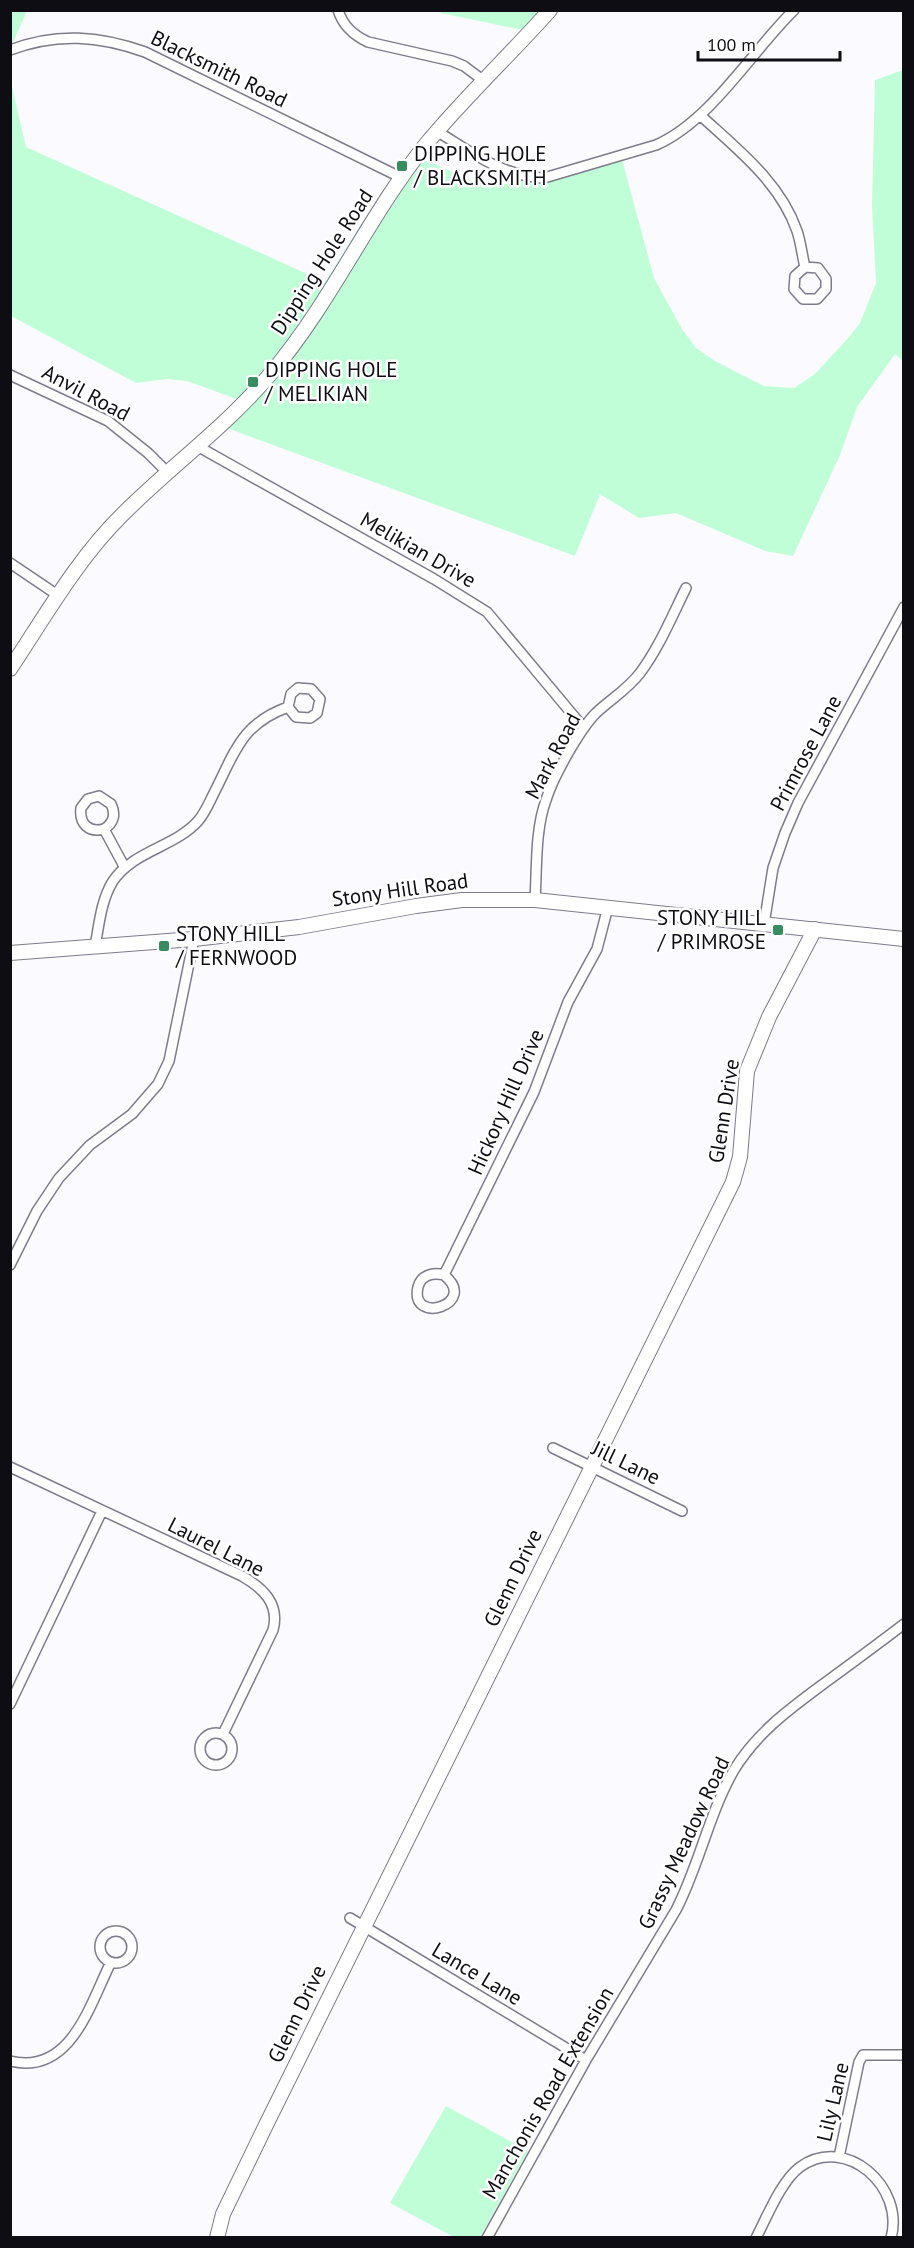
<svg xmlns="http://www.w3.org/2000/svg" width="914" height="2248" font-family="'PT Sans',sans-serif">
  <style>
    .green { fill: #c0fed8 }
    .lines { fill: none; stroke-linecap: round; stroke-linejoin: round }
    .street-casing { stroke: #7f7b8d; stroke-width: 12 }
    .secondary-casing { stroke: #7f7b8d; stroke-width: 16 }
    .street { stroke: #fff; stroke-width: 9 }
    .secondary { stroke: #fff; stroke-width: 14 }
    .poi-dot { fill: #378d60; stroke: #fff; stroke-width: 2 }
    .labels { text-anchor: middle; stroke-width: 5; stroke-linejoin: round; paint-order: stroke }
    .street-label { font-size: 21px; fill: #0f0d14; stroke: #fff }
    .poi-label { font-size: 21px; fill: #0f0d14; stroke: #fff; text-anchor: start }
  </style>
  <rect width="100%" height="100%" fill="#fbfafe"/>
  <!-- green -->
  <path class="green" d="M 11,11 L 27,11 L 11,47 Z
    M 441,11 L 547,11 L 527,31 L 441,13 Z
    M 903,70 L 903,361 L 895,354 L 857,407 L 840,455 L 793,556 L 765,551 L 676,513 L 639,518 L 600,494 L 575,556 L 227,428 L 245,402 L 187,381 L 168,379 L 136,383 L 11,316 L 10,78 L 26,147 L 325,282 L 362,223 L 417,156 L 470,180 L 528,181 L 621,156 L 654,278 L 682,329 L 696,348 L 715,361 L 764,386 L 794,388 L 815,374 L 850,336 L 860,323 L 876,283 L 872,207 L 875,80 Z
    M 446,2106 L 528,2151 L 480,2237 L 454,2237 L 390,2203 Z"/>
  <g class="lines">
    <defs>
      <path id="street" d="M 338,10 C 343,26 353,35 368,42 L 452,61 L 464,66 L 484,81
        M 10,50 C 57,32 100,36 145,52 L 402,178
        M 700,115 C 737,149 780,182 797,231 C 801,243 802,255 805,267 L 818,268 L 826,279 L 826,289 L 817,299 L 803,299 L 794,289 L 795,276 L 805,267
        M 438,132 C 473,153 502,176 544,178 L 656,145 C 711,121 751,52 794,10
        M 10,375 L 108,421 L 148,453 L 168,473
        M 199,447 L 434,579 L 487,612 L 583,727
        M 10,563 L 59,596
        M 104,829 C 114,823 116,814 111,804 L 99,796 L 88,799 L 81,808 C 79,824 89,833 104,829 L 125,868
        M 535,900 C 537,868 535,830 546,800 C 553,777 580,729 596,713 C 611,699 628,689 640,673 C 659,648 672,616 686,588
        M 764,924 L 773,868 L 785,833 L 798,803 L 904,607
        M 95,947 C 99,925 101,900 113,881 C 133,851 175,847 198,821 C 205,813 209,803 214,793 C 235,752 241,724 288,707 L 296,717 L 310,718 L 317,713 L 320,699 L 311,689 L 298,688 L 291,694 L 288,707
        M 10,1265 L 37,1211 L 59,1178 L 90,1145 L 132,1114 L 158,1084 L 169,1061 L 194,939
        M 444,1275 C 433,1272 421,1275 418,1287 C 409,1326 480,1304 444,1275 L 534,1092 L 568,1002 L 597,949 L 608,907
        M 553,1448 L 682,1511
        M 10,1467 L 242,1576 C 263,1588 280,1604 273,1630 L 223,1734
        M 10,1704 L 102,1511
        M200 1749a16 16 0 1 1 32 0a16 16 0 1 1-32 0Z
        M 350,1918 L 586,2060
        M100 1947a16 16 0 1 1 32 0a16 16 0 1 1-32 0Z
        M 10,2061 C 71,2076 90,2004 111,1962
        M 839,2157 L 859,2062 L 863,2055 L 904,2055
        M 487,2238 L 586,2060 L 676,1910 C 699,1866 709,1813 734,1770 C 757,1732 791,1708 826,1682 C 852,1663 878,1644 904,1624
        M 756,2238 C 767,2217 781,2181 800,2167 C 846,2134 905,2187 891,2238"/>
      <path id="secondary" d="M 10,669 C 44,618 78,558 122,515 C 172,465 227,426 272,372 C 332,301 369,215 427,143 C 465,97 510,55 550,10
        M 10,953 L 194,939 L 299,927 L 416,906 L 462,900 L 535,900 L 904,939
        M 217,2238 L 223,2214 L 266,2125 L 733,1182 L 740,1157 L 747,1071 L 769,1017 L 815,929"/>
    </defs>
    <!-- street casing -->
    <use href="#street" class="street-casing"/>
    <!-- secondary casing -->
    <use href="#secondary" class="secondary-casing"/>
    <!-- street -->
    <use href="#street" class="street"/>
    <!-- secondary -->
    <use href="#secondary" class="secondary"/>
  </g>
  <!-- markers -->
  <g class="poi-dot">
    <rect x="396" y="160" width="12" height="12" rx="3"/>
    <rect x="247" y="376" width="12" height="12" rx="3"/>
    <rect x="772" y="924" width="12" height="12" rx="3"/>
    <rect x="158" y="940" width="12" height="12" rx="3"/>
  </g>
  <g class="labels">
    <!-- street labels -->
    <g class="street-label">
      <text transform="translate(219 69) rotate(26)" y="7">Blacksmith Road</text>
      <text transform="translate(322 262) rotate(-57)" y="7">Dipping Hole Road</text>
      <text transform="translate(86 393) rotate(28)" y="7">Anvil Road</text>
      <text transform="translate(418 550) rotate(30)" y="7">Melikian Drive</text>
      <text transform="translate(806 753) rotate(-62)" y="7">Primrose Lane</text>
      <text transform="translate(553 756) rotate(-62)" y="7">Mark Road</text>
      <text transform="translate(400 890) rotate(-8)" y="7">Stony Hill Road</text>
      <text transform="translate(506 1102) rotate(-66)" y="7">Hickory Hill Drive</text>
      <text transform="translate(724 1111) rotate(-81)" y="7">Glenn Drive</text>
      <text transform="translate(626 1463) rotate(26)" y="7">Jill Lane</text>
      <text transform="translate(216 1547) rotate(27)" y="7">Laurel Lane</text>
      <text transform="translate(513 1578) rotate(-64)" y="7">Glenn Drive</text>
      <text transform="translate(684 1843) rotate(-65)" y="7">Grassy Meadow Road</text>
      <text transform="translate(477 1974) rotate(31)" y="7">Lance Lane</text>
      <text transform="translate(297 2014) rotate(-64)" y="7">Glenn Drive</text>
      <text transform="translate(548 2093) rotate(-60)" y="7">Manchonis Road Extension</text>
      <text transform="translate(833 2102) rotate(-77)" y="7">Lily Lane</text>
    </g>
    <!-- poi labels -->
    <g class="poi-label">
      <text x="414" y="161">DIPPING HOLE<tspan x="414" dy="24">/ BLACKSMITH</tspan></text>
      <text x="265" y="377">DIPPING HOLE<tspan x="265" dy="24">/ MELIKIAN</tspan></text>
      <text x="766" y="925" text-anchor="end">STONY HILL<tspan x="766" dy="24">/ PRIMROSE</tspan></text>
      <text x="176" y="941">STONY HILL<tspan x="176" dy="24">/ FERNWOOD</tspan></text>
    </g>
  </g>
  <!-- border -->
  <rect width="914" height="2248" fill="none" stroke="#0f0d14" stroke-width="24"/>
  <!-- scale -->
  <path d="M698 51v9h142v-9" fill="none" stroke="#0f0d14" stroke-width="3"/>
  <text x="707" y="51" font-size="18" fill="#0f0d14" stroke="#ffffff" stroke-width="4.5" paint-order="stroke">100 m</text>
</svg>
